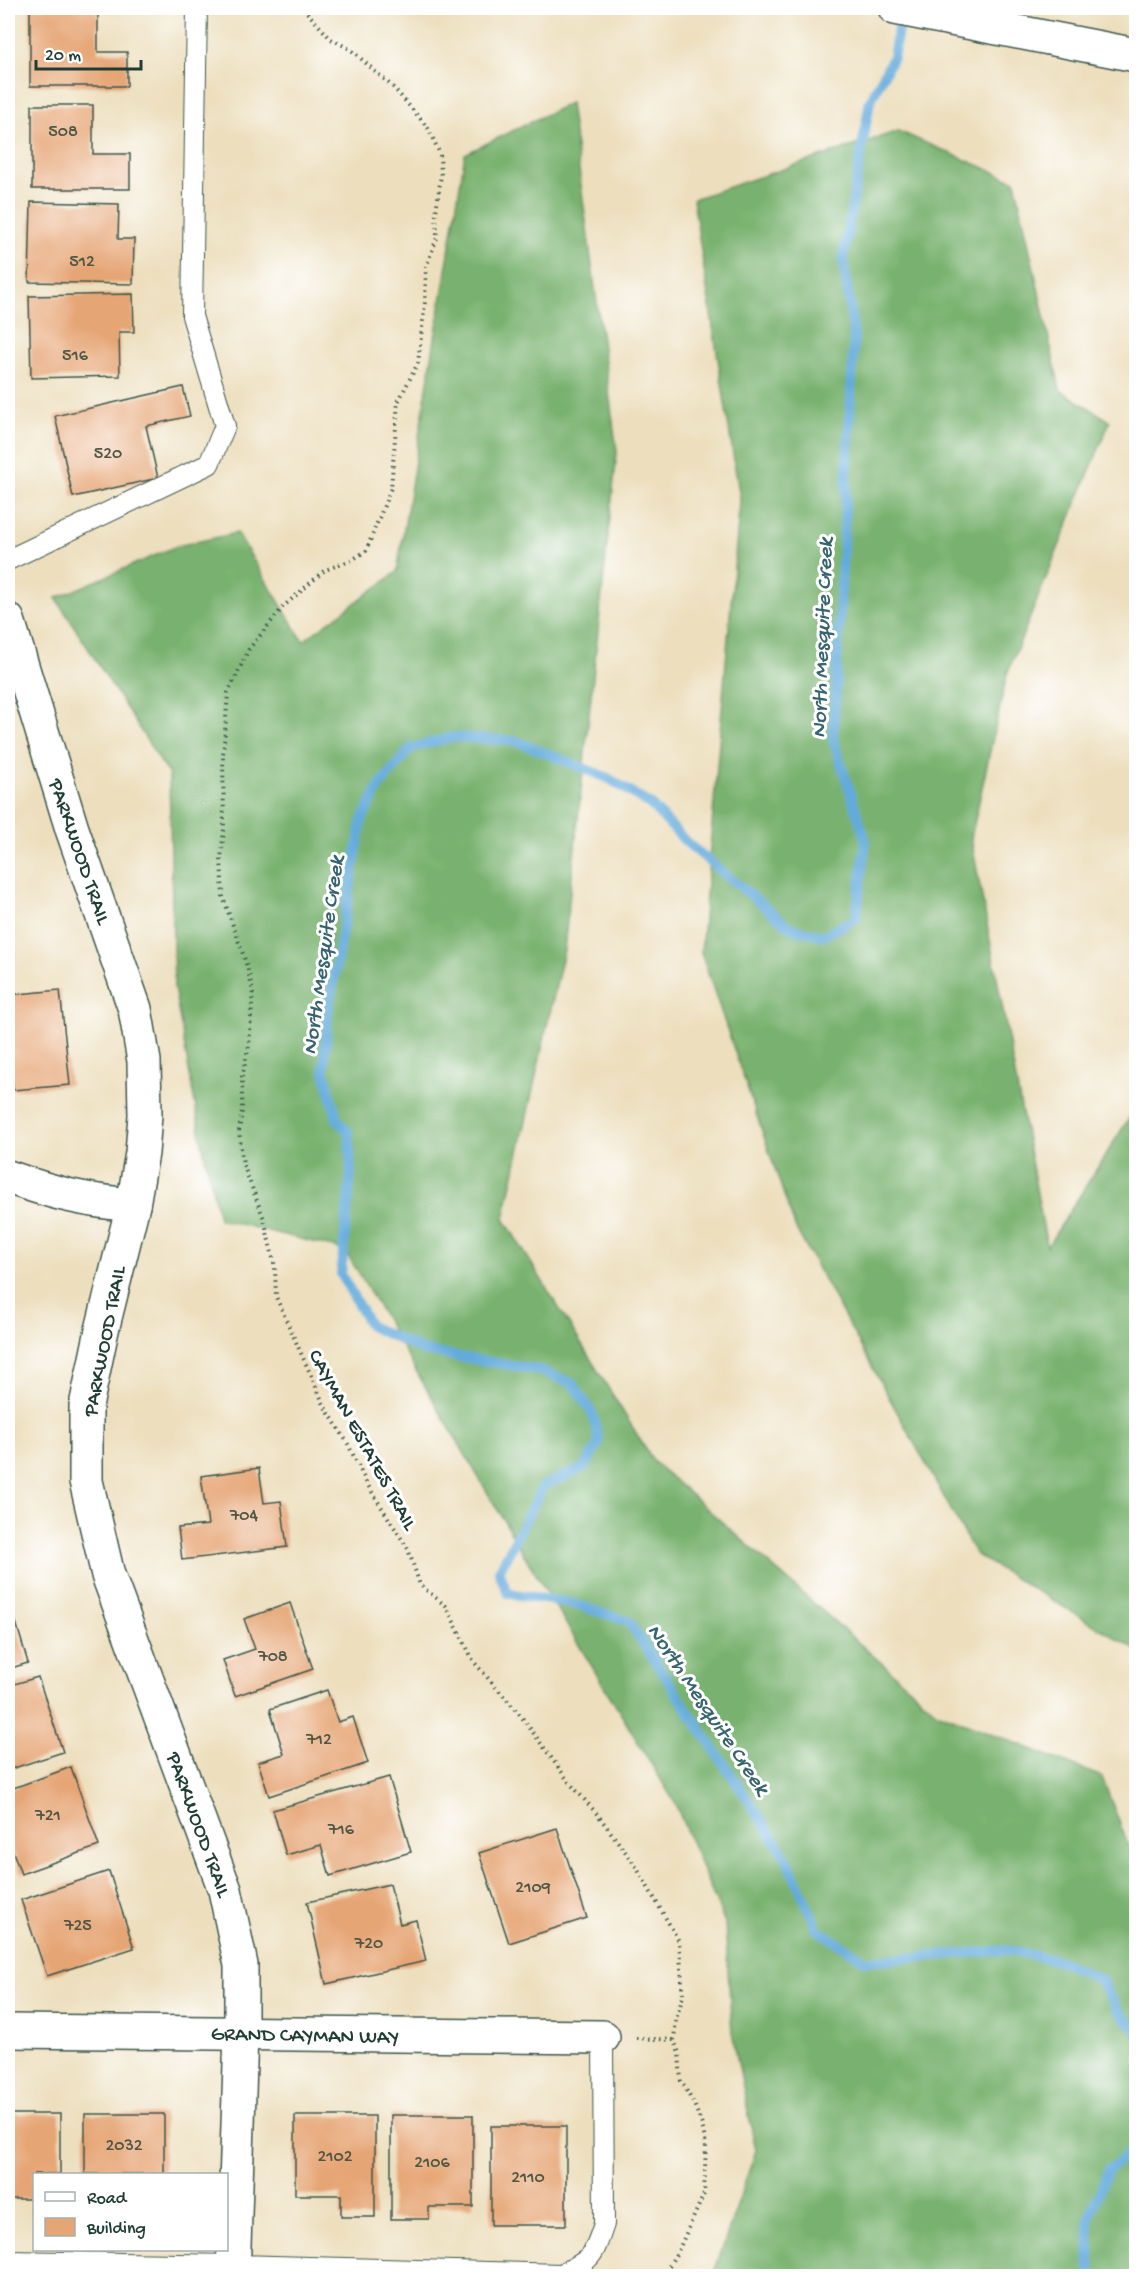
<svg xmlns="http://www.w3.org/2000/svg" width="1144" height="2284" font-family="'Gochi Hand',sans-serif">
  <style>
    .forest { fill: #79b270; stroke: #4c7852; stroke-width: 1.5 }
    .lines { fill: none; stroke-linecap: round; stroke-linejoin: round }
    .stream { stroke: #64abdb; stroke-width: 10 }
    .building { fill: #e6a574 }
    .service-casing { stroke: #3e5549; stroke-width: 22 }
    .minor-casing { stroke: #3e5549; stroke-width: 36 }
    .tertiary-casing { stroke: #3e5549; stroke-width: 36 }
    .secondary-casing { stroke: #3e5549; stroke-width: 36 }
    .path { stroke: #3e5549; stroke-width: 4; stroke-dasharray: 1.5 4.5; stroke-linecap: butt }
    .service { stroke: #fff; stroke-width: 20 }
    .minor { stroke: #fff; stroke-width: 33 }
    .tertiary { stroke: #fff; stroke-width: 33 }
    .secondary { stroke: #fff; stroke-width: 33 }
    .labels { text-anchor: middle; stroke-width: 6; stroke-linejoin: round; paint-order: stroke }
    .number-label { font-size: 18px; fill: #515744 }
    .street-label { font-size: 21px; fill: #1f3d34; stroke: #fff }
    .water-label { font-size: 22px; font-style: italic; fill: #37646e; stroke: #fff }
  </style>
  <rect width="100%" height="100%" fill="#fff"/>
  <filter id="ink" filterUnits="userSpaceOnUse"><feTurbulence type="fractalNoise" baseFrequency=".0167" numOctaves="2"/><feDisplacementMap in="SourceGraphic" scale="12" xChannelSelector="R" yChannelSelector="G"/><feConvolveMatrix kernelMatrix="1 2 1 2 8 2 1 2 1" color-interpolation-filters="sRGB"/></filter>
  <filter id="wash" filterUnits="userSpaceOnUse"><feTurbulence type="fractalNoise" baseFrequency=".008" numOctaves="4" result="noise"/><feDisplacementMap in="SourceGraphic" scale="24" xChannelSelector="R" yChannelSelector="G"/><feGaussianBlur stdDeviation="1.35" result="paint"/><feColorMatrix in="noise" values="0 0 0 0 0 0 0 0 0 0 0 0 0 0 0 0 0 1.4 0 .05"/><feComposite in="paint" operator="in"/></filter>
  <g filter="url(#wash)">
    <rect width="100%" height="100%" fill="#eddfbe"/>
    <!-- forest -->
    <path class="forest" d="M 570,103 L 617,452 L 564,950 L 504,1219 L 654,1462 L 937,1712 L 1102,1777 L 1136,1866 L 1136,2276 L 713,2276 L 756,2150 L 732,2033 L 725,1923 L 675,1803 L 523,1553 L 345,1250 L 219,1219 L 203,1148 L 174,987 L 169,775 L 56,598 L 177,546 L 237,533 L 303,641 L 397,572 L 465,154 Z
      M 898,131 L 1015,181 L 1060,390 L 1110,421 L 1007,674 L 971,838 L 1047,1247 L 1131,1115 L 1136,1115 L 1136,1650 L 976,1555 L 795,1227 L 701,953 L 740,499 L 693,199 Z"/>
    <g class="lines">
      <!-- stream -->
      <path class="stream" d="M 901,14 L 893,57 L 870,101 L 843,258 L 854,337 L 833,739 L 866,841 L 856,918 L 824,936 L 791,928 L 687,843 L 651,805 L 608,778 L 516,741 L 453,737 L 411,748 L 380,785 L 362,820 L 328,1011 L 324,1069 L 337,1119 L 349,1133 L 351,1173 L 341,1274 L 370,1326 L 424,1351 L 539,1370 L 574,1384 L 593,1415 L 599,1442 L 585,1467 L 543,1486 L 499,1571 L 508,1593 L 574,1604 L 628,1621 L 785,1855 L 818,1930 L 866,1961 L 1007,1950 L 1060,1961 L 1101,1980 L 1118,2010 L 1136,2030
        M 1090,2276 L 1089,2218 L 1108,2170 L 1136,2147"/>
    </g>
    <g id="blocks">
      <!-- building -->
      <path class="building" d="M 30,8 L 98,8 L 98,52 L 127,52 L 127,86 L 30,86 Z
        M 32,105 L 93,105 L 93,154 L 130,154 L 130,189 L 32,189 Z
        M 31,202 L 119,204 L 118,239 L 134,239 L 133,284 L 29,282 Z
        M 133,294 L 134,332 L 119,332 L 120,376 L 31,378 L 29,296 Z
        M 183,387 L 190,416 L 146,426 L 158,478 L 73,497 L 55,416 Z
        M 60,990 L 70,1085 L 13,1090 L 8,1039 L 8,995 Z
        M 259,1468 L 264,1503 L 281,1501 L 287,1547 L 182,1560 L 178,1528 L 208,1525 L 201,1476 Z
        M 8,1595 L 28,1663 L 8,1669 Z
        M 290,1603 L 313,1669 L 235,1696 L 223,1660 L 255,1649 L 244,1619 Z
        M 38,1677 L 63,1752 L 8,1770 L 8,1686 Z
        M 327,1690 L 338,1722 L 353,1717 L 368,1763 L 269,1796 L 258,1762 L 284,1754 L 270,1709 Z
        M 71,1767 L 99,1846 L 21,1874 L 8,1838 L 8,1790 Z
        M 389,1777 L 411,1852 L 330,1876 L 321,1845 L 286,1855 L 273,1810 Z
        M 557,1828 L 587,1918 L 509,1943 L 479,1853 Z
        M 109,1871 L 134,1948 L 47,1976 L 21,1900 Z
        M 390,1884 L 400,1924 L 416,1920 L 426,1961 L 326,1984 L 307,1902 Z
        M 8,2114 L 60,2114 L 60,2174 L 34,2174 L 34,2199 L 8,2199 Z
        M 85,2114 L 164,2114 L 164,2174 L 85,2174 Z
        M 391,2115 L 473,2115 L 473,2207 L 429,2207 L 429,2219 L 391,2219 Z
        M 295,2116 L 375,2116 L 375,2217 L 341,2217 L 341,2195 L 295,2195 Z
        M 491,2126 L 566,2126 L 566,2225 L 491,2225 Z"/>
    </g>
  </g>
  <g filter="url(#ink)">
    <use href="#blocks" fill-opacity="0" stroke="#3e5549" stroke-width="1.5"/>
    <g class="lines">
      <defs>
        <path id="service" d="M 8,560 L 209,464 L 225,426 L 192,316 L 197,8
          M 8,2261 L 234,2265 L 561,2274 C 593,2259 593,2257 604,2224 L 603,2037"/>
        <path id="minor" d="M 8,1177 C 53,1193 85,1201 133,1205
          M 8,2031 L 603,2037"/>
        <path id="tertiary" d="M 8,620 L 72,829 L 135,1009 L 144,1061 L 145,1115 L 142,1153 L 133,1205 L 102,1330 L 86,1406 L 86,1481 L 108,1575 L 225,1890 L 241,1965 L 241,2033 L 233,2276"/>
        <path id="secondary" d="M 895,8 L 1136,55"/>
      </defs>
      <!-- service casing -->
      <use href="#service" class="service-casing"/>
      <!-- minor casing -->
      <use href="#minor" class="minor-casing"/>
      <!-- tertiary casing -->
      <use href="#tertiary" class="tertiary-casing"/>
      <!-- secondary casing -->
      <use href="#secondary" class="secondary-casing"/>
      <!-- path -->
      <path class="path" d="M 303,8 L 331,39 L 350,49 L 394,88 L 428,128 L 440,154 L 441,175 L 436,212 L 437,238 L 426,267 L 425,302 L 418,363 L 398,402 L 391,488 L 366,551 L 352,560 L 325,570 L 284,606 L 249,649 L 228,693 L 223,756 L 224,829 L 221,859 L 223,897 L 246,963 L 253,991 L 249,1045 L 242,1077 L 242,1111 L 239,1131 L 243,1164 L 264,1219 L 275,1267 L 276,1297 L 325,1407 L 347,1442 L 367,1484 L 408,1549 L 420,1585 L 446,1606 L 474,1662 L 521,1716 L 569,1782 L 598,1815 L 635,1865 L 679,1941 L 683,1996 L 676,2019 L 674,2040 L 679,2053 L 681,2081 L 694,2104 L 702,2125 L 706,2145 L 704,2194 L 679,2249 L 663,2276
        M 636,2038 L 674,2040"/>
      <!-- service -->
      <use href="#service" class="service"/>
      <!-- minor -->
      <use href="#minor" class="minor"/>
      <!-- tertiary -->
      <use href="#tertiary" class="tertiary"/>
      <!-- secondary -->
      <use href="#secondary" class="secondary"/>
    </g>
  </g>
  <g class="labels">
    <!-- number labels -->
    <g class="number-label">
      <text x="63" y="136">508</text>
      <text x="82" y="266">512</text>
      <text x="75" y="360">516</text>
      <text x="108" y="458">520</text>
      <text x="244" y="1520">704</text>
      <text x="273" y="1661">708</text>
      <text x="319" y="1744">712</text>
      <text x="48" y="1820">721</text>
      <text x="341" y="1834">716</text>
      <text x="533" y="1892">2109</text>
      <text x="78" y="1930">725</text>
      <text x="369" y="1948">720</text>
      <text x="124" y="2150">2032</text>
      <text x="335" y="2161">2102</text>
      <text x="432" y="2167">2106</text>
      <text x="528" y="2182">2110</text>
    </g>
    <!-- street labels -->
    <g class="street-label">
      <text transform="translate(81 851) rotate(71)" y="7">PARKWOOD TRAIL</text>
      <text transform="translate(103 1341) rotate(-79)" y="7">PARKWOOD TRAIL</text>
      <text transform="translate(364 1439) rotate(61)" y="7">CAYMAN ESTATES TRAIL</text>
      <text transform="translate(200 1824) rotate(70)" y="7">PARKWOOD TRAIL</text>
      <text transform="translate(305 2034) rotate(1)" y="7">GRAND CAYMAN WAY</text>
    </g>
    <!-- water labels -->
    <g class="water-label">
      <text transform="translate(820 638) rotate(-88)" y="8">North Mesquite Creek</text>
      <text transform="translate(321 955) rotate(-82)" y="8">North Mesquite Creek</text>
      <text transform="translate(710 1708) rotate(56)" y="8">North Mesquite Creek</text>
    </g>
  </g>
  <!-- margin -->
  <rect width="1144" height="2284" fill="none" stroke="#fff" stroke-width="30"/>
  <!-- legend -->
  <rect x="33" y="2173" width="195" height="78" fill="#ffffff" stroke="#a5b1ae" stroke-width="1.5"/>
  <rect x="45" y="2192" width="30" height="9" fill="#ffffff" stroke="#a5b1ae" stroke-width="1.5"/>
  <text x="87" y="2203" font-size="18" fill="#1f3d34">Road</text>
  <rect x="45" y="2218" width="30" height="18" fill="#e6a574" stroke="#a5b1ae" stroke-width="1.5"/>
  <text x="87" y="2233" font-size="18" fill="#1f3d34">Building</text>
  <!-- scale -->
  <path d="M36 60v9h105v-9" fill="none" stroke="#1f3d34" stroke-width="3"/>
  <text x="45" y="60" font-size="18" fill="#1f3d34" stroke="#ffffff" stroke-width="4.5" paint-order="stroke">20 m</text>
</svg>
